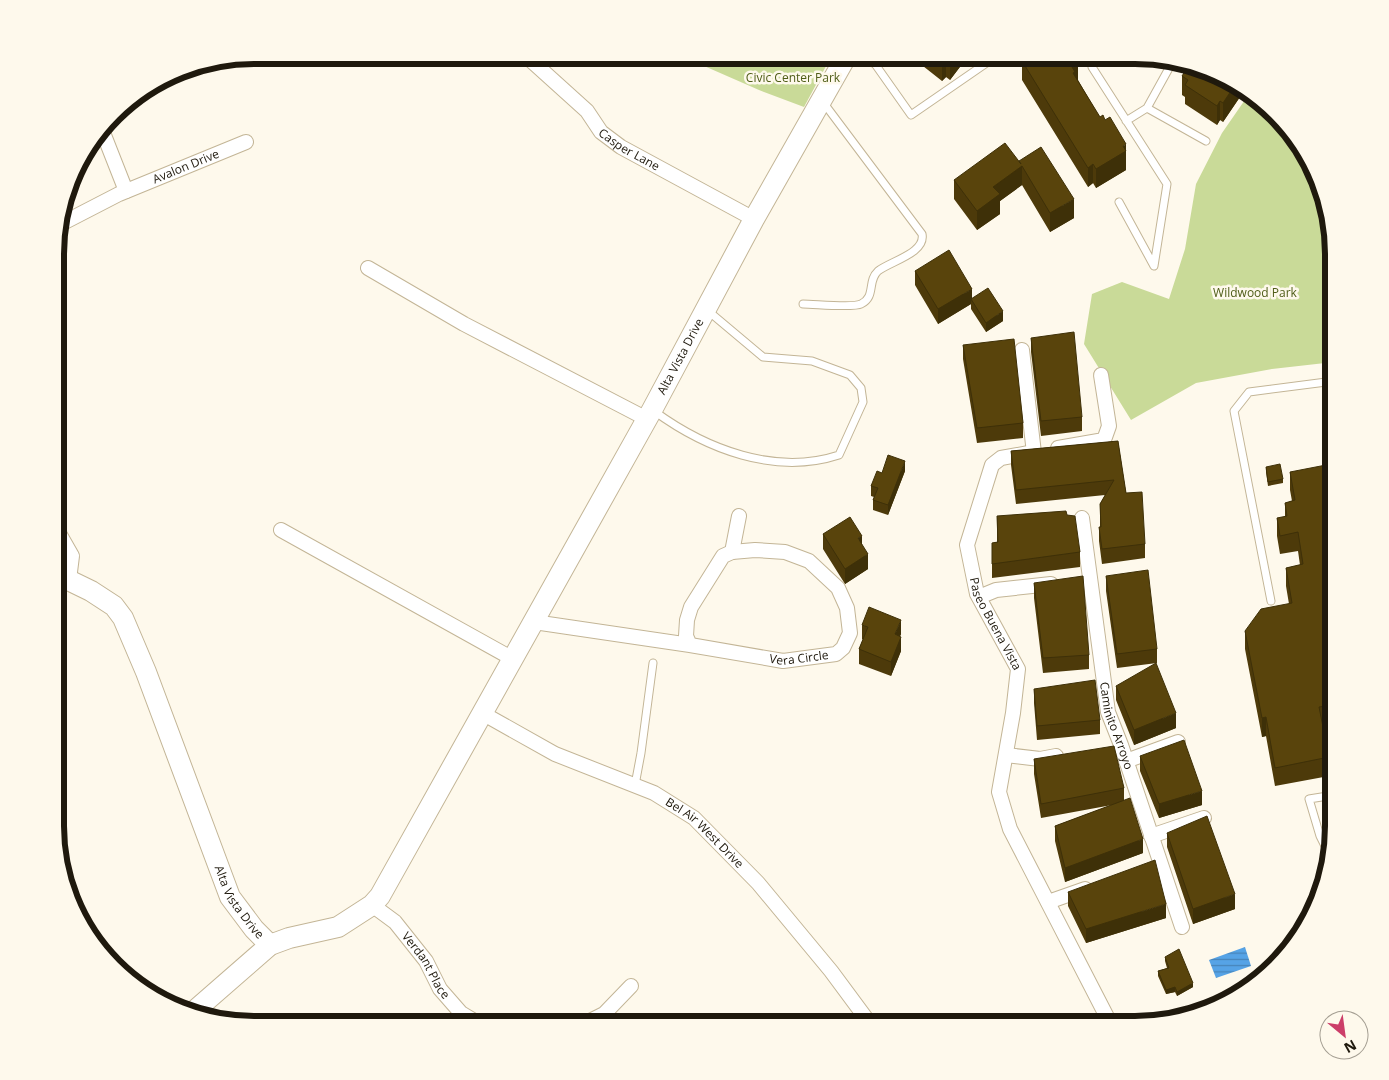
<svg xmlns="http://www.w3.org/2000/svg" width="1389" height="1080" font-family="'Open Sans',sans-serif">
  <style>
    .park { fill: #c9da98 }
    .water { fill: url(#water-rules) }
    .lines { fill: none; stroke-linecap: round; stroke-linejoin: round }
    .lane-casing { stroke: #c3b596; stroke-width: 9 }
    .street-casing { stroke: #c3b596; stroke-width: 16 }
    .secondary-casing { stroke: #c3b596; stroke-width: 22 }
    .lane { stroke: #fff; stroke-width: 7 }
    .street { stroke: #fff; stroke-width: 14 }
    .secondary { stroke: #fff; stroke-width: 20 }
    .wall { fill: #4d3a0a }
    .shaded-wall { fill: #3e3008 }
    .building { fill: #59440c; stroke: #3e3008 }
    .labels { text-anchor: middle; stroke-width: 5; stroke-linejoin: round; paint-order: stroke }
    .park-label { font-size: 12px; fill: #4f5d18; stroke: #fef9ec }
    .street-label { font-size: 12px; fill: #1f190d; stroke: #fef9ec }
    .rim { fill: none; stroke: #1f190d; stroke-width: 6 }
  </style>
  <defs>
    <pattern id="water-rules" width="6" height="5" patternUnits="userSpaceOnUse" patternTransform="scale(1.25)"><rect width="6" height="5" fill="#56a3e6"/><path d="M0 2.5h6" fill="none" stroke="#4784b9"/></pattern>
  </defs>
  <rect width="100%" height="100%" fill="#fef9ec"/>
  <!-- park -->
  <path class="park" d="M 679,55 L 832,55 L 804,107 L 759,90 Z
    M 1249,94 L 1266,104 L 1314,166 L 1334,254 L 1334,362 L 1272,369 L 1196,383 L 1131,420 L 1084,344 L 1092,294 L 1122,282 L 1169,299 L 1185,249 L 1196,184 L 1222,133 Z"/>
  <!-- water -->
  <path class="water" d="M 1245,947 L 1251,966 L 1216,978 L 1209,960 Z"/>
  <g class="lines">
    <defs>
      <path id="lane" d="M 859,55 L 875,64 L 911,115 L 998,55
        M 1090,55 L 1092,67 L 1167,184 L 1154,266 L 1119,202
        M 1173,61 L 1147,108 L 1206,141
        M 1126,121 L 1147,108
        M 803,304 C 815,304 853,308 861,304 C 876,297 867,281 878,271 C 891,261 926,253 922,234 L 823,102
        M 654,411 C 706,449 775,476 839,455 L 863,402 L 861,388 L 850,375 L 812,361 L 763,357 L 707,310
        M 1271,601 L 1234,411 L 1249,392 L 1334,381
        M 635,785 L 641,753 L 653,663
        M 1330,856 L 1320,836 L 1309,799 L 1334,795"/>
      <g id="street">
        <path id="s1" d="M 525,55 L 587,111 L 601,132 L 621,147 L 754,219"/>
        <path d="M 102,130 L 126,191"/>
        <path id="s2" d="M 57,226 L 119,194 L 246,142"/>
        <path d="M 368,268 L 464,324 L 647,419"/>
        <path d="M 1022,350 L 1034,453"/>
        <path d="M 1058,448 L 1104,440 L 1109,426 L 1101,375"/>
        <path id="s3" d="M 1029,453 L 1001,458 L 992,465 L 967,545 L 977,594 L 1018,669 L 1013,713 L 999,792 L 1010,829 L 1108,1019 L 1117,1025"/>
        <path id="s4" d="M 1082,518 L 1108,712 L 1121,745 L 1182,927"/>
        <path d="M 56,528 L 72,556 L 69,580"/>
        <path d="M 281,530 L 513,659"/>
        <path d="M 732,552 L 739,516"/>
        <path d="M 979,597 L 996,590 L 1051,584"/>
        <path id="s5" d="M 534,622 L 690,645 L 783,661 L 836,654 L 843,648 L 850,633 L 847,608 L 838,588 L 809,561 L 785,552 L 755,550 L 732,552 L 723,556 L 691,607 L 687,620 L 686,636 L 690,645"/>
        <path id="s6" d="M 482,713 L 555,754 L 654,793 L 694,818 L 758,883 L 831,971 L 871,1025"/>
        <path d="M 1006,755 L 1040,759 L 1056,756"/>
        <path d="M 1126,761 L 1178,742"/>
        <path d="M 1151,836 L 1204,818"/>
        <path d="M 1048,902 L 1085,889"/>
        <path id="s7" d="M 372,905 L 395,922 L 426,961 L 440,989 L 461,1013 L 481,1025"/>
        <path d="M 582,1025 L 604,1014 L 631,986"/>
      </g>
      <g id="secondary">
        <path id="s8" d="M 56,574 L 91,591 L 114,606 L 123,618 L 146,672 L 230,897 L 254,929 L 270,945"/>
        <path id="s9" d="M 192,1013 L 270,945 L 289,938 L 338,927 L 372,905 L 380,896 L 652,410 L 754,219 L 847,55"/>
      </g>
    </defs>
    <!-- lane casing -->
    <use href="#lane" class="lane-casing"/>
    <!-- street casing -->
    <use href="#street" class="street-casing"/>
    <!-- secondary casing -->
    <use href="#secondary" class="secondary-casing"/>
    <!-- lane -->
    <use href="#lane" class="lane"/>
    <!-- street -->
    <use href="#street" class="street"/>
    <!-- secondary -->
    <use href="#secondary" class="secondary"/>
  </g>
  <!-- wall -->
  <path class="wall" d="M 909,55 L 969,55 L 950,80 L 946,77 L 942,81 Z
    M 1024,55 L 1073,55 L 1078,80 L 1126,163 L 1126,170 L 1096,188 L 1093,183 L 1088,187 L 1022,80 L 1022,61 L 1024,60 Z
    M 1211,70 L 1244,91 L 1223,122 L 1220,120 L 1217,125 L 1185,104 L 1185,97 L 1182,95 L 1182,76 Z
    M 1019,161 L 1074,218 L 1050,232 L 1022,185 L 1000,201 L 1000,214 L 977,230 L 954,199 L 954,180 Z
    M 915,271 L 972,298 L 1003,321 L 986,332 L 971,309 L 971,304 L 938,324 L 915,285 Z
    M 1031,338 L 1082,417 L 1082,431 L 1041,436 L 1031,352 Z
    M 963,345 L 1023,423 L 1023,438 L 977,443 L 963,359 Z
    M 1118,441 L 1126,493 L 1145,544 L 1145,558 L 1102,564 L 1099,541 L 1099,527 L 1100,527 L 1100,504 L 1105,495 L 1016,504 L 1011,465 L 1011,451 Z
    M 1266,467 L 1283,479 L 1283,483 L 1268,486 L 1266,472 Z
    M 1334,469 L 1334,600 L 1326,602 L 1334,639 L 1334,723 L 1323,725 L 1329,757 L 1329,776 L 1275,786 L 1266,736 L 1262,737 L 1245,649 L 1245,631 L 1289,604 L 1286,586 L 1286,568 L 1300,565 L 1298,551 L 1280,554 L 1277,536 L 1277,518 L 1285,517 L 1285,503 L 1292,501 L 1290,490 L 1290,472 L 1327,470 Z
    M 905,471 L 888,515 L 873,510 L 873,500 L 874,497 L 871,496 L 871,486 L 882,473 Z
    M 1067,515 L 1080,552 L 1080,567 L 992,578 L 992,543 L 997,542 L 997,516 Z
    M 823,534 L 862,544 L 868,569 L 845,584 L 823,549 Z
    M 1106,576 L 1157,649 L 1157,663 L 1117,668 L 1106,591 Z
    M 1034,583 L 1089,655 L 1089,669 L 1043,673 L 1034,598 Z
    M 862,625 L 901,634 L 900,636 L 901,651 L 891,676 L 859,664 L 859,649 L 863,639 L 862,639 Z
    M 1116,686 L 1176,728 L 1134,745 L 1116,700 Z
    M 1034,689 L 1100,720 L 1100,734 L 1037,740 L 1034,703 Z
    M 1140,756 L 1202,805 L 1159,818 L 1140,771 Z
    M 1034,759 L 1124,788 L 1124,800 L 1143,853 L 1065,882 L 1055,841 L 1055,826 L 1112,805 L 1041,818 L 1034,774 Z
    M 1167,833 L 1235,909 L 1193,924 L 1167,847 Z
    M 1068,892 L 1166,918 L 1086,943 L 1068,906 Z
    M 1165,957 L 1193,987 L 1177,996 L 1175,992 L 1166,994 L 1158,976 L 1158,971 L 1167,968 L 1165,961 Z
    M 1219,995 L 1223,1005 L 1220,1005 L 1219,1000 Z"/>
  <!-- shaded-wall -->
  <path class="shaded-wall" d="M 954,55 L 969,55 L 950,80 L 950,61 Z
    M 946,58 L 946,77 L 942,81 L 942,62 Z
    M 1078,63 L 1078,82 L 1072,86 L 1072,67 Z
    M 1235,85 L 1244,91 L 1223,122 L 1223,103 Z
    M 1220,101 L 1220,120 L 1217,125 L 1217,106 Z
    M 1126,144 L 1126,170 L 1096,188 L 1096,169 Z
    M 1093,164 L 1093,183 L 1088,187 L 1088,168 Z
    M 1022,166 L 1022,185 L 1000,201 L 1000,214 L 977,230 L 977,211 L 993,187 Z
    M 1074,199 L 1074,218 L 1050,232 L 1050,213 Z
    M 972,289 L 972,302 L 971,299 L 971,304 L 938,324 L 938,309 Z
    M 1003,311 L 1003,321 L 986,332 L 986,323 Z
    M 905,461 L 905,471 L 888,515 L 888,505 Z
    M 862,536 L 862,550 L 858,538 Z
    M 868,554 L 868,569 L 845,584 L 845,569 Z
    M 901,620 L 901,634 L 895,649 L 895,634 Z
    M 901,637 L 901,651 L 891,676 L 891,662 Z
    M 1176,713 L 1176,728 L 1134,745 L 1134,730 Z
    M 1266,717 L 1266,736 L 1262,737 L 1262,718 Z
    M 1202,791 L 1202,805 L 1159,818 L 1159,804 Z
    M 1143,839 L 1143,853 L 1065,882 L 1065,868 Z
    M 1235,894 L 1235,909 L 1193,924 L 1193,909 Z
    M 1166,904 L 1166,918 L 1086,943 L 1086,929 Z
    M 1193,983 L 1193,987 L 1177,996 L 1177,992 Z
    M 1175,987 L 1175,992 L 1166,994 L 1166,990 Z"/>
  <!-- building -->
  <path class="building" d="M 934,55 L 954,55 L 950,61 L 946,58 L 942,62 Z
    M 1025,55 L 1073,55 L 1078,63 L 1072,67 L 1075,72 L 1073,73 L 1100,117 L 1103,115 L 1105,120 L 1110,117 L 1126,144 L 1123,146 L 1126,151 L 1096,169 L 1093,164 L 1088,168 L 1022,61 L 1027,58 Z
    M 1189,65 L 1211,70 L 1235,85 L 1223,103 L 1220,101 L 1217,106 L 1185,85 L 1188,80 L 1182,76 Z
    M 1005,143 L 1021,164 L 1019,161 L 1041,147 L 1074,199 L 1050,213 L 1022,166 L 993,187 L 1000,194 L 977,211 L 954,180 Z
    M 949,250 L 972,289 L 938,309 L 915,271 Z
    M 988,288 L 1003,311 L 986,323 L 971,299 Z
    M 1074,332 L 1082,417 L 1041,421 L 1031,338 Z
    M 1014,339 L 1023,423 L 977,428 L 963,345 Z
    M 1118,441 L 1126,493 L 1142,492 L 1145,544 L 1102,549 L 1099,527 L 1101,527 L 1100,504 L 1114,480 L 1016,490 L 1011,451 Z
    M 888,455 L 905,461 L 888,505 L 873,500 L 878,488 L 871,486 L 877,471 L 882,473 Z
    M 1280,464 L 1283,479 L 1268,482 L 1266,467 Z
    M 1326,465 L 1327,470 L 1334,469 L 1334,582 L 1323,584 L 1334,639 L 1334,705 L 1319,707 L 1329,757 L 1275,768 L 1266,717 L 1262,718 L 1245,631 L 1261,609 L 1292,603 L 1286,568 L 1303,564 L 1298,532 L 1280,536 L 1277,518 L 1287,516 L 1285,503 L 1295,500 L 1290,472 Z
    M 1066,511 L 1067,515 L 1075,516 L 1080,552 L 992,564 L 992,543 L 998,542 L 997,516 Z
    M 850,517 L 862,536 L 858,538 L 868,554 L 845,569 L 823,534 Z
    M 1148,570 L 1157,649 L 1117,654 L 1106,576 Z
    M 1083,576 L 1089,655 L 1043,658 L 1034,583 Z
    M 869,607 L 901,620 L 895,634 L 901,637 L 891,662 L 859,649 L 868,627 L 862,625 Z
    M 1156,663 L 1176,713 L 1134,730 L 1116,686 Z
    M 1095,680 L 1100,720 L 1037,726 L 1034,689 Z
    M 1184,740 L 1202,791 L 1159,804 L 1140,756 Z
    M 1114,746 L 1124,788 L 1041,804 L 1034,759 Z
    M 1130,798 L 1143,839 L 1065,868 L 1055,826 Z
    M 1207,816 L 1235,894 L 1193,909 L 1167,833 Z
    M 1155,860 L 1166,904 L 1086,929 L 1068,892 Z
    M 1179,949 L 1193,983 L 1177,992 L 1175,987 L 1166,990 L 1158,971 L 1169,968 L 1165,957 Z
    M 1249,985 L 1223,1005 L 1222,1005 L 1219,995 Z"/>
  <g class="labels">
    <!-- park labels -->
    <g class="park-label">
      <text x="793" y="82">Civic Center Park</text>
      <text x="1255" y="297">Wildwood Park</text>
    </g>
    <!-- street labels -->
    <g class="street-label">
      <text dy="4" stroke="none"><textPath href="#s1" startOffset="142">Casper Lane</textPath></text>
      <text dy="4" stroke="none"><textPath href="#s2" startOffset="142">Avalon Drive</textPath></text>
      <text dy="4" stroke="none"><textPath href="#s9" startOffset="844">Alta Vista Drive</textPath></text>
      <text dy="4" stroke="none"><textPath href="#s3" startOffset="208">Paseo Buena Vista</textPath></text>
      <text dy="4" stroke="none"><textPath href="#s5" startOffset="268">Vera Circle</textPath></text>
      <text dy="4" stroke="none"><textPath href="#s4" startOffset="211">Caminito Arroyo</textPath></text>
      <text dy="4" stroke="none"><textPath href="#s6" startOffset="255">Bel Air West Drive</textPath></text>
      <text dy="4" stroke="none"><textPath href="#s8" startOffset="389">Alta Vista Drive</textPath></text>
      <text dy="4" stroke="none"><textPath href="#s7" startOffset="82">Verdant Place</textPath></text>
    </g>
  </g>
  <!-- crop -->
  <path d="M0 0H1389V1080H0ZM254 64H1135A190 190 0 0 1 1325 254V826A190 190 0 0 1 1135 1016H254A190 190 0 0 1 64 826V254A190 190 0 0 1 254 64Z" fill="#fef9ec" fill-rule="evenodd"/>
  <path class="rim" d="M254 64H1135A190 190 0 0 1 1325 254V826A190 190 0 0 1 1135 1016H254A190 190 0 0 1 64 826V254A190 190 0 0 1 254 64Z"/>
  <!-- north arrow -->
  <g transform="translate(1344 1035) rotate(151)"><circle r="24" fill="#fef9ec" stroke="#a59f93"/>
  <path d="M0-4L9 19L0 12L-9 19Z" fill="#cc3e69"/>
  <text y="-8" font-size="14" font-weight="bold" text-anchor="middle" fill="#1f190d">N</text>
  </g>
</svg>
